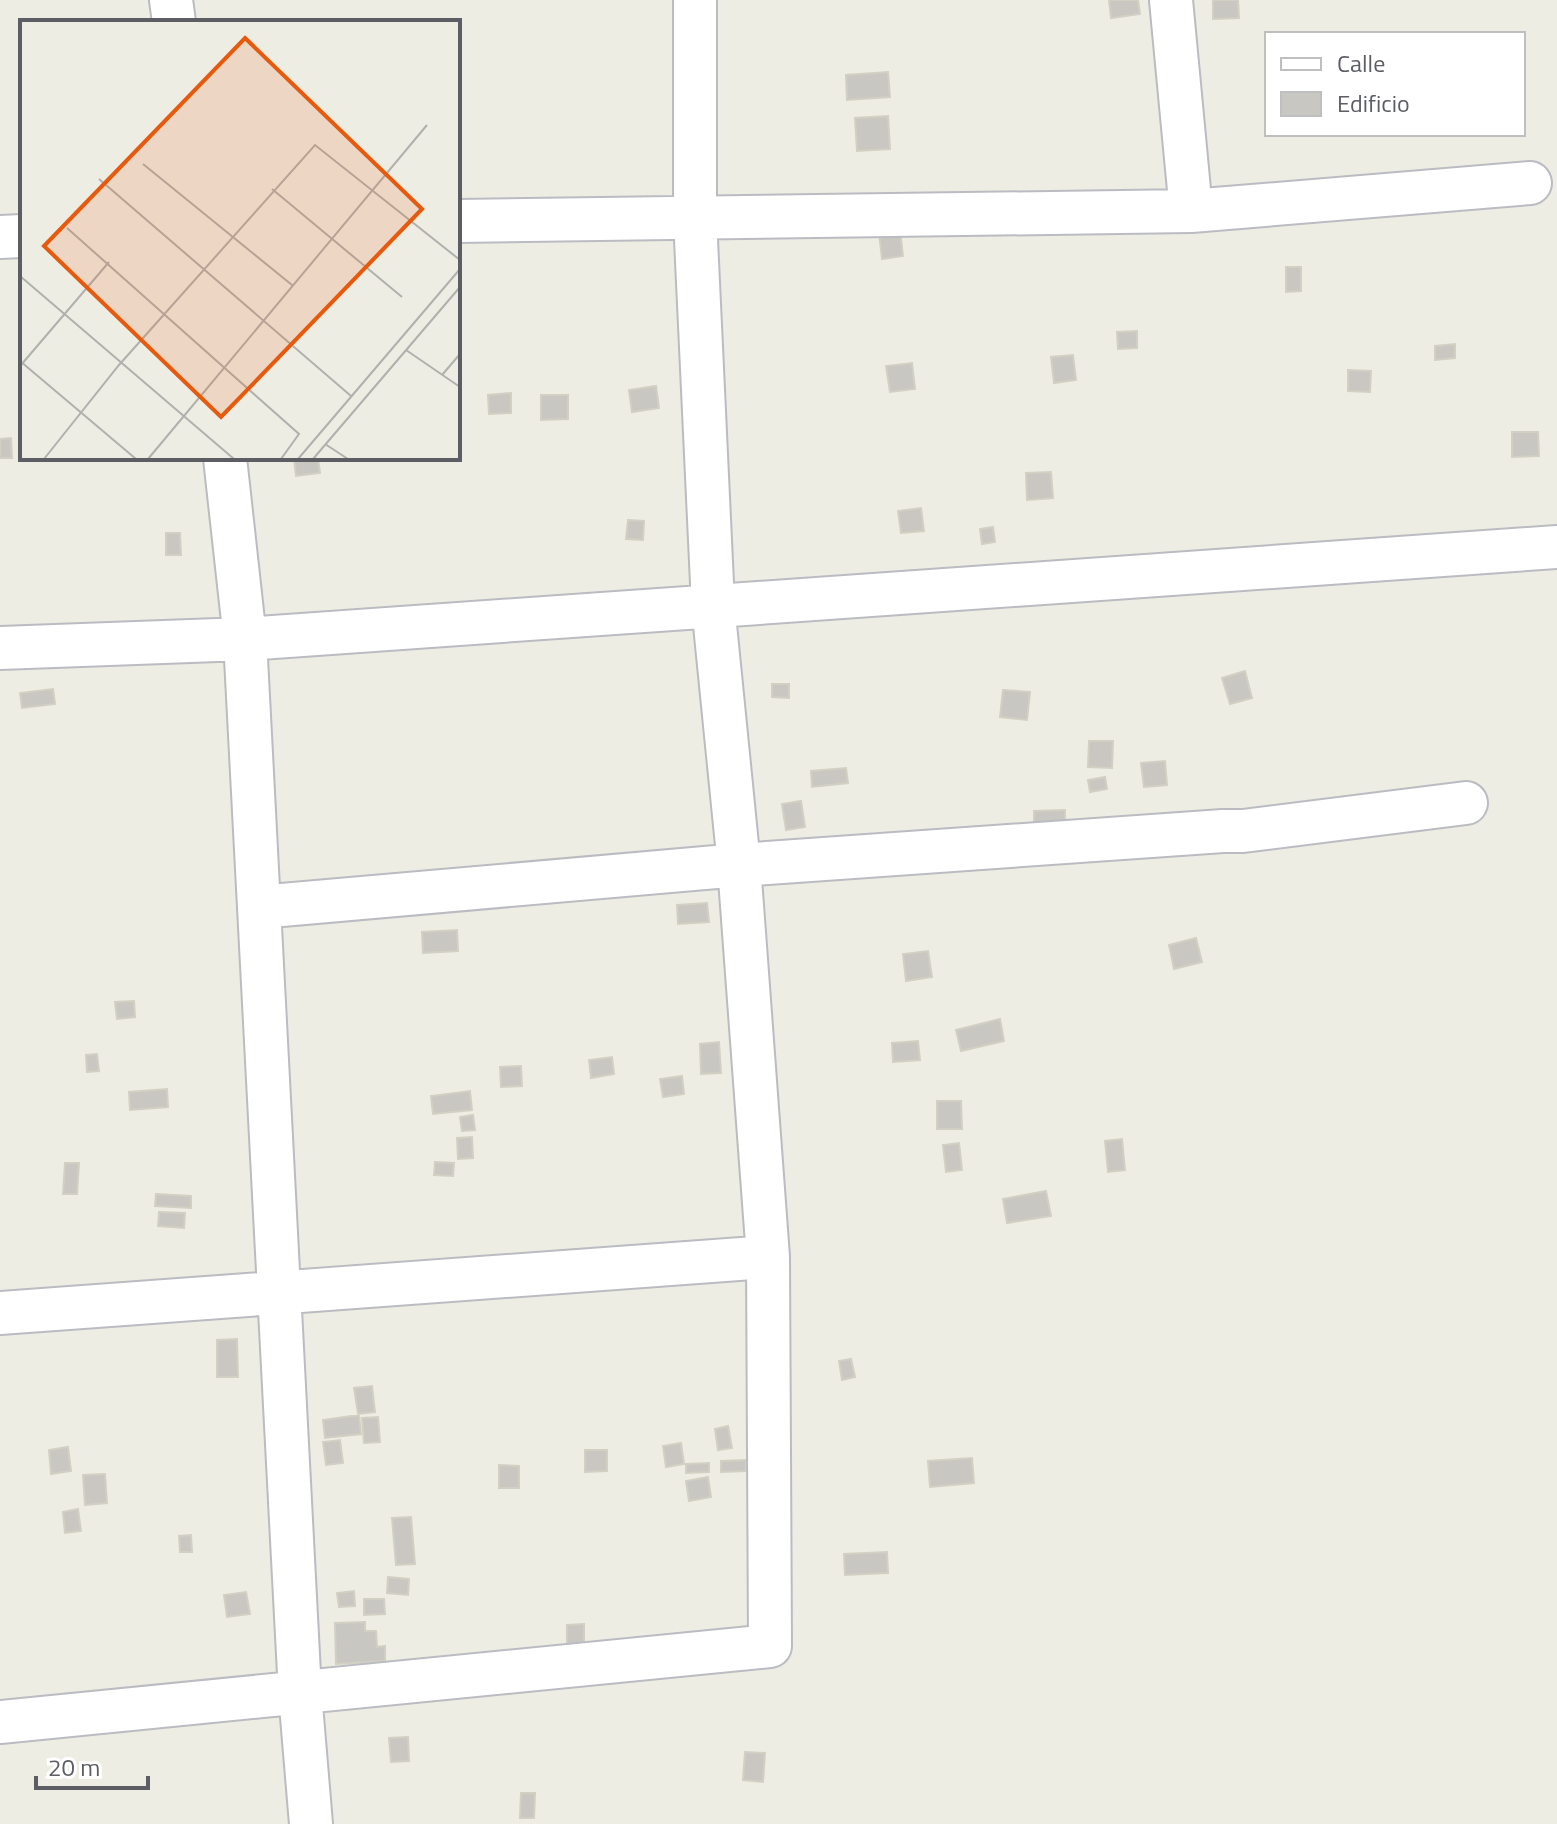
<svg xmlns="http://www.w3.org/2000/svg" width="1557" height="1824" font-family="'Titillium Web',sans-serif">
  <style>
    .building { fill: #c9c7c1; stroke: #d2d0c3; stroke-width: 2 }
    .lines { fill: none; stroke-linecap: round; stroke-linejoin: round }
    .minor-casing { stroke: #bbbcc2; stroke-width: 46 }
    .minor { stroke: #fff; stroke-width: 42 }
    .inset-road { fill: none; stroke: #b0b0ad; stroke-width: 2 }
    .view { fill: #e8590c; fill-opacity: 0.15; stroke: #e8590c; stroke-width: 4 }
    .inset-edge { fill: none; stroke: #5c5e64; stroke-width: 4 }
  </style>
  <rect width="100%" height="100%" fill="#eeede4"/>
  <!-- building -->
  <path class="building" d="M 1109,0 L 1138,0 L 1140,14 L 1111,18 Z
    M 1213,0 L 1238,0 L 1239,18 L 1213,19 Z
    M 888,72 L 890,97 L 847,100 L 846,75 Z
    M 888,116 L 890,149 L 857,151 L 855,118 Z
    M 900,230 L 903,256 L 882,259 L 879,233 Z
    M 1286,267 L 1301,267 L 1301,291 L 1286,292 Z
    M 1137,331 L 1137,348 L 1118,349 L 1117,332 Z
    M 1455,344 L 1455,358 L 1435,360 L 1435,346 Z
    M 1073,355 L 1076,380 L 1054,383 L 1051,357 Z
    M 912,363 L 915,389 L 890,392 L 886,366 Z
    M 1348,370 L 1371,371 L 1370,392 L 1348,391 Z
    M 656,386 L 659,408 L 632,412 L 629,390 Z
    M 511,393 L 511,413 L 489,414 L 488,395 Z
    M 541,395 L 568,395 L 568,419 L 541,420 Z
    M 1512,432 L 1538,432 L 1539,456 L 1512,457 Z
    M 11,438 L 12,458 L 0,458 L 0,439 Z
    M 294,458 L 318,458 L 320,473 L 296,476 Z
    M 1051,472 L 1053,498 L 1027,500 L 1026,473 Z
    M 921,508 L 924,531 L 901,533 L 898,511 Z
    M 628,520 L 644,521 L 643,540 L 626,539 Z
    M 993,527 L 995,542 L 982,544 L 980,529 Z
    M 166,533 L 180,533 L 181,555 L 166,555 Z
    M 1245,671 L 1252,698 L 1230,704 L 1222,678 Z
    M 772,684 L 789,684 L 789,698 L 772,697 Z
    M 53,689 L 55,704 L 22,708 L 20,693 Z
    M 1003,690 L 1030,692 L 1027,720 L 1000,717 Z
    M 1089,741 L 1113,741 L 1112,768 L 1088,767 Z
    M 1165,761 L 1167,785 L 1144,787 L 1141,763 Z
    M 846,768 L 848,783 L 812,787 L 811,771 Z
    M 1105,777 L 1107,789 L 1090,792 L 1088,780 Z
    M 801,801 L 805,827 L 786,830 L 782,804 Z
    M 1065,810 L 1065,826 L 1034,827 L 1034,811 Z
    M 707,903 L 709,922 L 678,924 L 677,905 Z
    M 457,930 L 458,951 L 423,953 L 422,932 Z
    M 1196,938 L 1202,962 L 1174,969 L 1169,945 Z
    M 928,951 L 932,977 L 906,981 L 903,954 Z
    M 134,1001 L 135,1017 L 117,1019 L 115,1002 Z
    M 1000,1019 L 1004,1041 L 961,1051 L 956,1030 Z
    M 918,1041 L 920,1060 L 893,1062 L 892,1043 Z
    M 719,1042 L 721,1073 L 701,1074 L 700,1044 Z
    M 97,1054 L 99,1071 L 87,1072 L 86,1055 Z
    M 612,1057 L 614,1074 L 591,1078 L 589,1060 Z
    M 521,1066 L 522,1086 L 501,1087 L 500,1067 Z
    M 682,1076 L 684,1094 L 663,1097 L 660,1079 Z
    M 167,1089 L 168,1107 L 130,1110 L 129,1092 Z
    M 470,1091 L 472,1110 L 433,1114 L 431,1096 Z
    M 937,1101 L 961,1101 L 962,1129 L 937,1129 Z
    M 473,1115 L 475,1130 L 462,1131 L 460,1117 Z
    M 472,1137 L 473,1158 L 458,1159 L 457,1138 Z
    M 1122,1139 L 1125,1170 L 1108,1172 L 1105,1141 Z
    M 959,1143 L 962,1170 L 946,1172 L 943,1145 Z
    M 435,1162 L 454,1163 L 453,1176 L 434,1175 Z
    M 65,1163 L 79,1163 L 77,1194 L 63,1194 Z
    M 1046,1191 L 1051,1216 L 1007,1223 L 1003,1199 Z
    M 156,1194 L 191,1196 L 191,1208 L 155,1206 Z
    M 159,1212 L 185,1213 L 184,1228 L 158,1226 Z
    M 237,1339 L 238,1377 L 217,1377 L 217,1340 Z
    M 851,1359 L 855,1377 L 842,1380 L 839,1361 Z
    M 372,1386 L 375,1412 L 358,1414 L 354,1388 Z
    M 359,1415 L 361,1434 L 325,1438 L 323,1420 Z
    M 378,1417 L 380,1442 L 364,1443 L 362,1418 Z
    M 728,1426 L 732,1448 L 718,1450 L 715,1429 Z
    M 340,1440 L 343,1463 L 326,1465 L 323,1442 Z
    M 681,1443 L 684,1464 L 666,1467 L 663,1446 Z
    M 68,1447 L 71,1471 L 51,1474 L 49,1450 Z
    M 585,1450 L 607,1450 L 607,1471 L 585,1472 Z
    M 972,1458 L 974,1483 L 930,1487 L 928,1461 Z
    M 746,1460 L 746,1471 L 721,1472 L 721,1461 Z
    M 709,1463 L 709,1472 L 686,1473 L 686,1464 Z
    M 499,1465 L 519,1466 L 519,1488 L 499,1488 Z
    M 105,1474 L 107,1503 L 85,1505 L 83,1475 Z
    M 708,1477 L 711,1497 L 689,1501 L 686,1481 Z
    M 78,1509 L 81,1531 L 65,1533 L 63,1512 Z
    M 411,1517 L 415,1564 L 396,1565 L 392,1518 Z
    M 191,1535 L 192,1552 L 180,1552 L 179,1536 Z
    M 887,1552 L 888,1573 L 845,1575 L 844,1554 Z
    M 388,1577 L 409,1579 L 408,1595 L 387,1593 Z
    M 354,1591 L 355,1606 L 339,1607 L 337,1593 Z
    M 246,1592 L 250,1614 L 227,1617 L 224,1595 Z
    M 364,1599 L 384,1599 L 385,1614 L 364,1615 Z
    M 365,1622 L 365,1631 L 376,1631 L 377,1647 L 385,1646 L 385,1661 L 336,1664 L 335,1623 Z
    M 584,1624 L 584,1644 L 567,1645 L 567,1625 Z
    M 408,1737 L 409,1761 L 391,1762 L 389,1738 Z
    M 745,1752 L 765,1753 L 763,1782 L 743,1780 Z
    M 521,1793 L 535,1793 L 534,1818 L 520,1818 Z"/>
  <g class="lines">
    <defs>
      <path id="minor" d="M 171,0 L 174,22
        M 1171,0 L 1191,211
        M 458,221 L 1191,211 L 1530,183
        M 0,237 L 22,236
        M 225,458 L 245,639 L 300,1693 L 311,1824
        M 0,648 L 245,639 L 1557,547
        M 259,907 L 739,865 L 1223,831 L 1243,831 L 1466,803
        M 0,1313 L 768,1257
        M 0,1722 L 770,1646 L 768,1257 L 739,865 L 713,605 L 695,218 L 695,0"/>
    </defs>
    <!-- minor casing -->
    <use href="#minor" class="minor-casing"/>
    <!-- minor -->
    <use href="#minor" class="minor"/>
  </g>
  <!-- overview -->
  <g transform="translate(20 20)">
    <rect width="440" height="440" fill="#eeede4"/>
    <path class="inset-road" d="M 123,144 L 272,265M 79,159 L 331,376M 252,169 L 382,277M 47,208 L 279,414 L 261,439M 0,256 L 214,439M 386,330 L 440,367M 0,341 L 116,439M 1,345 L 89,242M 422,355 L 440,334M 305,424 L 328,439M 24,439 L 99,345 L 295,125 L 440,240M 128,439 L 407,105M 278,439 L 440,249M 293,439 L 440,267"/>
    <path class="view" d="M 225,18 L 402,189 L 201,397 L 24,226 Z"/>
    <rect width="440" height="440" class="inset-edge"/>
  </g>
  <!-- legend -->
  <rect x="1265" y="32" width="260" height="104" fill="#ffffff" stroke="#bebfc1" stroke-width="2"/>
  <rect x="1281" y="58" width="40" height="12" fill="#ffffff" stroke="#bebfc1" stroke-width="2"/>
  <text x="1337" y="72" font-size="24" fill="#5c5e64">Calle</text>
  <rect x="1281" y="92" width="40" height="24" fill="#c9c7c1" stroke="#bebfc1" stroke-width="2"/>
  <text x="1337" y="112" font-size="24" fill="#5c5e64">Edificio</text>
  <!-- scale -->
  <path d="M36 1776v12h112v-12" fill="none" stroke="#5c5e64" stroke-width="4"/>
  <text x="48" y="1776" font-size="24" fill="#5c5e64" stroke="#ffffff" stroke-width="6" paint-order="stroke">20 m</text>
</svg>
